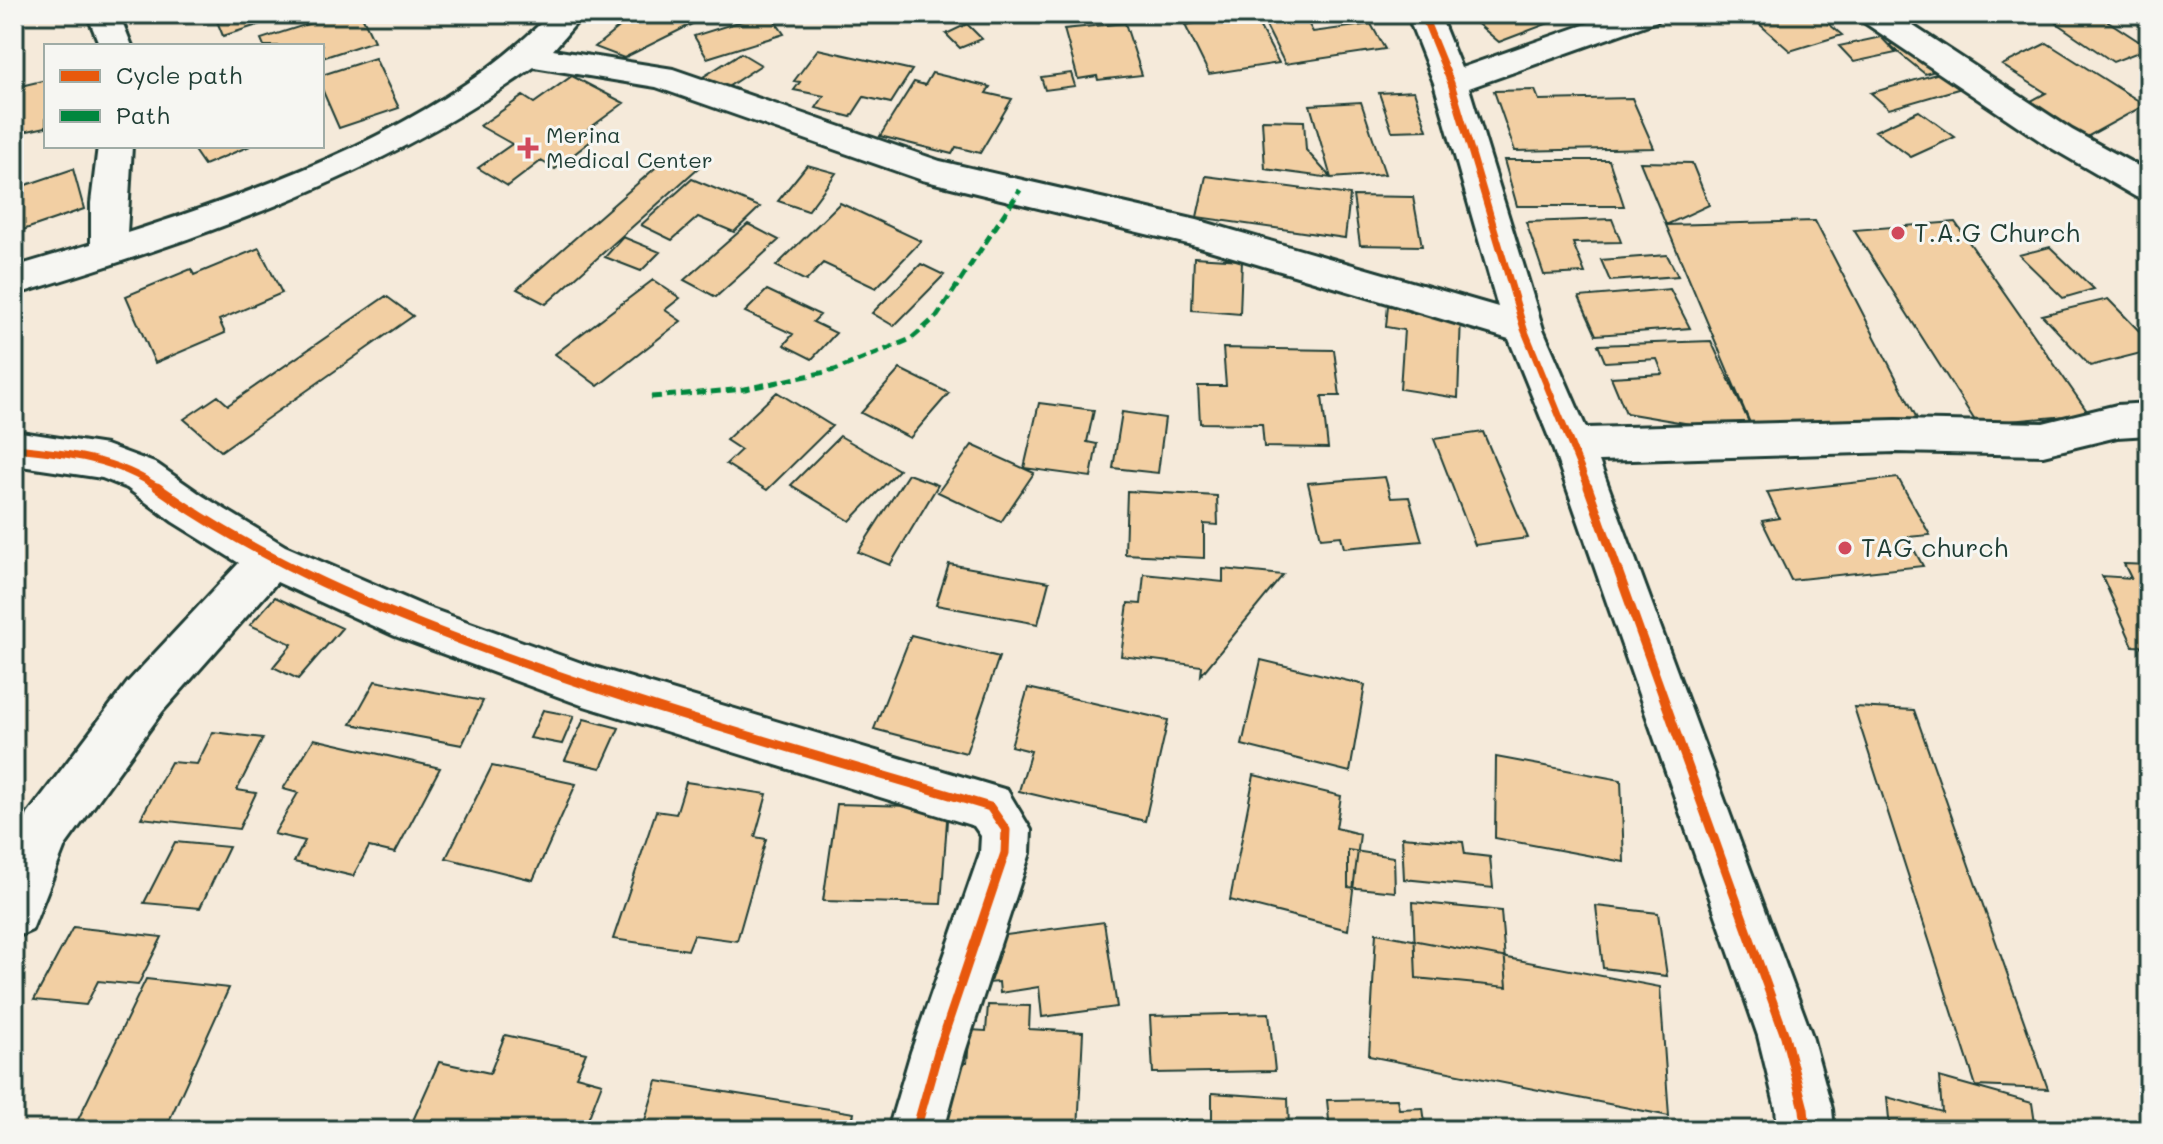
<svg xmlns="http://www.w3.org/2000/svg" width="2163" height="1144" font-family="Mali,sans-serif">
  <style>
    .building { fill: #f2cfa3; stroke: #1f3d34; stroke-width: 2 }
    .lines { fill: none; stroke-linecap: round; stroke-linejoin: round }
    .street-casing { stroke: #1f3d34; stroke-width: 6 }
    .street { fill: #f6f6f2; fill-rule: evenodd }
    .quiet { stroke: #00873e; stroke-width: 5; stroke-dasharray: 10 5; stroke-linecap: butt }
    .cycleway-far1-casing { stroke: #f6f6f2; stroke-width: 11 }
    .cycleway-casing { stroke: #f6f6f2; stroke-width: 14 }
    .cycleway-far1 { stroke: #e8590c; stroke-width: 7 }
    .cycleway { stroke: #e8590c; stroke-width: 9 }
    .poi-dot { fill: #d1495b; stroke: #f6f6f2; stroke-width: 3 }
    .labels { text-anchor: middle; stroke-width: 6; stroke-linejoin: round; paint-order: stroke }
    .far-poi-label { font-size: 22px; fill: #1f3d34; stroke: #f6f6f2; text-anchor: start }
    .poi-label { font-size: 26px; fill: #1f3d34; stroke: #f6f6f2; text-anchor: start }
  </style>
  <rect width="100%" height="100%" fill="#f5eada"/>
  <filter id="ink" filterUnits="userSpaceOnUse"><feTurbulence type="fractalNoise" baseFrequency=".0125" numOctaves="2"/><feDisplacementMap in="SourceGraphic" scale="16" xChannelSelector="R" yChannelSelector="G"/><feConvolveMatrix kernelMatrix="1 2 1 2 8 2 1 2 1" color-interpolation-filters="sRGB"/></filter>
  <g filter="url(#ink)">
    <!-- building -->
    <path class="building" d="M 214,14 L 292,14 L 223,36 Z
      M 339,14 L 361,14 L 374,41 L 322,58 L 322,46 L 264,46 L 261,39 Z
      M 635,14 L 712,14 L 624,58 L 595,47 Z
      M 764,14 L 770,14 L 784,34 L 707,58 L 694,36 Z
      M 866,14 L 930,14 L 867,22 Z
      M 1203,14 L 1253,14 L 1279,63 L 1209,74 L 1185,25 L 1206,21 Z
      M 1260,14 L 1303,14 L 1313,32 L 1371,24 L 1385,49 L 1285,64 Z
      M 1466,14 L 1538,14 L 1549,23 L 1499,42 Z
      M 1748,14 L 1817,14 L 1842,35 L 1790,51 Z
      M 2043,14 L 2097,14 L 2149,48 L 2113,62 Z
      M 1125,23 L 1142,75 L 1098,80 L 1097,76 L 1078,79 L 1064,29 Z
      M 967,24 L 982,39 L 960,48 L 946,34 Z
      M 1881,37 L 1896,53 L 1854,62 L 1839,46 Z
      M 1910,39 L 1946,68 L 1925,74 L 1889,45 Z
      M 2047,43 L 2145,105 L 2085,138 L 2029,102 L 2046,93 L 2002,65 Z
      M 818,49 L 912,70 L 891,103 L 864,97 L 851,117 L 816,108 L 824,96 L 794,90 L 800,82 L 794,81 Z
      M 741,53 L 761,65 L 723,90 L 703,77 Z
      M 375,58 L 399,108 L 339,128 L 322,89 L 322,75 Z
      M 1953,69 L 1972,85 L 1889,109 L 1871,93 Z
      M 932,73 L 990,87 L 986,93 L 1012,99 L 980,153 L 956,147 L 952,154 L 880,136 L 914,82 L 925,85 Z
      M 1071,73 L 1075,86 L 1045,90 L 1041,77 Z
      M 572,76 L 624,103 L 586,131 L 596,137 L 555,169 L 541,161 L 508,186 L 478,168 L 512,144 L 480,126 L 523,96 L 534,103 Z
      M 46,80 L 46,127 L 14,134 L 16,87 Z
      M 1535,90 L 1539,100 L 1632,98 L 1654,148 L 1515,151 L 1494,91 Z
      M 1414,91 L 1427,130 L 1392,131 L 1379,93 Z
      M 1361,102 L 1385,174 L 1331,178 L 1310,105 Z
      M 1919,111 L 1955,137 L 1911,157 L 1875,131 Z
      M 1262,120 L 1304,121 L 1306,150 L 1331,178 L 1265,169 Z
      M 191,146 L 250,146 L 204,165 Z
      M 670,155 L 698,168 L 546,304 L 517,289 Z
      M 1504,160 L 1609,160 L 1624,206 L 1517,206 Z
      M 1640,162 L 1692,163 L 1709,205 L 1666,225 Z
      M 807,165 L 836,173 L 808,211 L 778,201 Z
      M 73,169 L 84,209 L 14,233 L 14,189 Z
      M 1206,176 L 1350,195 L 1345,238 L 1197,217 Z
      M 692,179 L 760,207 L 734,232 L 698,217 L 672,240 L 641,225 Z
      M 1353,196 L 1413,197 L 1422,246 L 1360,245 Z
      M 840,203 L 921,241 L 876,288 L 823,263 L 806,281 L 776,266 Z
      M 1612,219 L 1621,242 L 1573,243 L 1585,273 L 1544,275 L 1526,222 Z
      M 1815,221 L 1923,430 L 1755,435 L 1666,225 Z
      M 1955,222 L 2089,414 L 1977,424 L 1854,230 Z
      M 748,224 L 779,240 L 716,297 L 684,280 Z
      M 623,237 L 660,252 L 641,271 L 605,257 Z
      M 2050,247 L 2094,289 L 2063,298 L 2019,255 Z
      M 259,248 L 282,293 L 219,320 L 225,333 L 155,363 L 126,296 L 191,269 L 194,275 Z
      M 1667,255 L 1678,276 L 1610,281 L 1601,260 Z
      M 1194,257 L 1242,260 L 1240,314 L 1192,310 Z
      M 921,264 L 944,275 L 894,326 L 872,313 Z
      M 653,280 L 680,298 L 665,310 L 681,321 L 598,386 L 555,354 Z
      M 1670,289 L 1690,328 L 1596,335 L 1579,297 Z
      M 767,290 L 820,315 L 813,322 L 836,333 L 812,359 L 784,345 L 793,334 L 745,312 Z
      M 386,296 L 413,316 L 221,451 L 184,419 L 218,396 L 228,405 Z
      M 2108,299 L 2149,341 L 2149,351 L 2090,366 L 2042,315 Z
      M 1388,305 L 1461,316 L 1458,398 L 1400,389 L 1404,330 L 1386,327 Z
      M 1711,341 L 1755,435 L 1626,413 L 1611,377 L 1663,374 L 1657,359 L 1605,362 L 1598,345 Z
      M 1223,348 L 1334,350 L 1340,396 L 1322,396 L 1328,448 L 1264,447 L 1262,424 L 1200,423 L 1198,386 L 1226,386 Z
      M 900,369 L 949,393 L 910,438 L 861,413 Z
      M 777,392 L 832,426 L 767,490 L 726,464 L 741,450 L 726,440 Z
      M 1039,403 L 1094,410 L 1087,442 L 1097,444 L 1091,477 L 1024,468 Z
      M 1122,412 L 1165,418 L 1158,473 L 1113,468 Z
      M 1483,432 L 1528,538 L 1475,545 L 1434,439 Z
      M 840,436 L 899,470 L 850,521 L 791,485 Z
      M 972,445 L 1034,473 L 1001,522 L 938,492 Z
      M 908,474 L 938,485 L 890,565 L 858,552 Z
      M 1385,477 L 1391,498 L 1409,497 L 1422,541 L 1344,548 L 1341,536 L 1321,538 L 1308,483 Z
      M 1898,478 L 1930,535 L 1907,537 L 1923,566 L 1791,580 L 1762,521 L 1779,518 L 1767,492 Z
      M 1127,491 L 1217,496 L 1218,525 L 1204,524 L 1204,558 L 1125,554 Z
      M 949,564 L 1049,582 L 1038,624 L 936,605 Z
      M 2124,564 L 2149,565 L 2149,647 L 2133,646 L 2102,576 L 2131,578 Z
      M 1223,569 L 1283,575 L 1201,675 L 1202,666 L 1121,656 L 1128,603 L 1141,604 L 1144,574 L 1223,582 Z
      M 275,597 L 342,628 L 298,679 L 273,667 L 292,644 L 250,625 Z
      M 911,635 L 999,657 L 966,753 L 874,729 Z
      M 1261,660 L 1365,685 L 1350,772 L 1242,745 Z
      M 375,681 L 483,701 L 462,745 L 351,724 Z
      M 1028,688 L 1168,720 L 1145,821 L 1019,791 L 1031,751 L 1011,746 Z
      M 1854,707 L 1914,710 L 2048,1089 L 1976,1086 Z
      M 543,710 L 574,716 L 562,744 L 530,738 Z
      M 584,719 L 619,728 L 601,768 L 565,760 Z
      M 213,732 L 263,738 L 237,790 L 256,793 L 239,829 L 141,818 L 171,762 L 197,764 Z
      M 314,739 L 440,768 L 395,853 L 369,847 L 353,876 L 294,862 L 305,841 L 274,834 L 298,793 L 283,789 Z
      M 1496,757 L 1621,780 L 1624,862 L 1495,838 Z
      M 492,766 L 576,784 L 533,880 L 446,858 Z
      M 1254,775 L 1341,796 L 1336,828 L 1360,834 L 1348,930 L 1230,900 Z
      M 686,782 L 767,794 L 755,837 L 766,839 L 737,941 L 694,935 L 688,950 L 613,939 L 656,811 L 676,814 Z
      M 837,804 L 948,807 L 941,904 L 823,901 Z
      M 1402,837 L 1463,842 L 1465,854 L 1490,857 L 1493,888 L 1404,879 Z
      M 175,842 L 229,847 L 200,908 L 144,903 Z
      M 1348,850 L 1394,857 L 1395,892 L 1348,887 Z
      M 1413,902 L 1501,911 L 1507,987 L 1416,978 Z
      M 1596,906 L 1658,913 L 1667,976 L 1603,968 Z
      M 1104,922 L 1117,1007 L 1042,1017 L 1039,987 L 1000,993 L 999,982 L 988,983 L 983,938 Z
      M 73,927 L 162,937 L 138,985 L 98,981 L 86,1005 L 34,1000 Z
      M 1376,933 L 1660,987 L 1669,1116 L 1369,1056 Z
      M 146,979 L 229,988 L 165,1130 L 74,1128 Z
      M 988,1005 L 1030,1006 L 1029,1029 L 1083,1032 L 1078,1130 L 955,1130 L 956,1124 L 942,1122 L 948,1062 L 967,1063 L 970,1030 L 986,1031 Z
      M 1269,1013 L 1275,1071 L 1153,1073 L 1150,1016 Z
      M 505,1035 L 586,1053 L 576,1076 L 602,1083 L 584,1130 L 421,1130 L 410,1127 L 439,1062 L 490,1073 Z
      M 1939,1077 L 2032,1103 L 2036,1130 L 1890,1130 L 1887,1097 L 1942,1112 Z
      M 657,1081 L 854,1113 L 850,1130 L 642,1130 Z
      M 1212,1093 L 1288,1098 L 1289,1130 L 1173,1130 L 1173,1119 L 1212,1123 Z
      M 1397,1099 L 1399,1109 L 1423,1108 L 1426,1130 L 1330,1130 L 1327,1100 Z
      M 1088,1122 L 1143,1126 L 1143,1130 L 1088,1130 Z"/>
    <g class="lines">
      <defs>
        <path id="street" d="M 87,14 L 119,14 L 132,46 L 100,46 Z
          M 550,14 L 584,14 L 553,50 L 673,69 L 940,161 L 1197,220 L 1498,307 L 1434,83 L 1407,14 L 1439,14 L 1461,68 L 1615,14 L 1662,14 L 1657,21 L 1469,88 L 1543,329 L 1586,428 L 1896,420 L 2043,423 L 2117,405 L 2149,403 L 2149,435 L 2117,437 L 2043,455 L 1896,452 L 1599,461 L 1812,1036 L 1832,1109 L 1834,1130 L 1778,1130 L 1776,1109 L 1758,1036 L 1552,445 L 1509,339 L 1196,246 L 922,180 L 656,87 L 534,67 C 374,180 198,239 14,295 L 14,267 L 91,244 L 91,203 L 98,146 L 132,146 L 127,233 C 271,187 444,124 550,14 Z
          M 1857,14 L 1895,14 L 2072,130 L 2149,172 L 2149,200 L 2136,197 L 2048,146 L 1862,21 Z
          M 14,431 L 106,445 L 157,464 L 203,496 L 285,546 L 426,607 L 584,664 L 1007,790 L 1031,830 L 1030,853 L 965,1052 L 944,1130 L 888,1130 L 911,1052 L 980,853 L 981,836 L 974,826 L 584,706 L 395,636 L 277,582 L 162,712 L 65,846 L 32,930 L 14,938 L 14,849 L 28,814 L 128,682 L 239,563 L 173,522 L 127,488 L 102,478 L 14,465 Z"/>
      </defs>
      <!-- street casing -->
      <use href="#street" class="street-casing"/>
      <!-- street -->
      <use href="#street" class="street"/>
      <!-- quiet -->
      <path class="quiet" d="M 651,397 L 745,389 L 835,370 L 911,339 L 937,316 L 1020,190"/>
      <defs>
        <path id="cycleway-far1" d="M 1423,14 L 1451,83 L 1524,329 L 1589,489
          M 14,448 C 65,453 117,458 160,489"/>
        <path id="cycleway" d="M 157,487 C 262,562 378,610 498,654 C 660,713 826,758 990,807 L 1006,830 L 1005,853 L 938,1052 L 916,1130
          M 1588,487 L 1785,1036 L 1804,1109 L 1806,1130"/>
      </defs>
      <!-- cycleway-far1 casing -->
      <use href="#cycleway-far1" class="cycleway-far1-casing"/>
      <!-- cycleway casing -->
      <use href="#cycleway" class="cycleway-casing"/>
      <!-- cycleway-far1 -->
      <use href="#cycleway-far1" class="cycleway-far1"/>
      <!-- cycleway -->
      <use href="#cycleway" class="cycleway"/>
    </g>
  </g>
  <!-- markers -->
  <g class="poi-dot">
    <path d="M524 136h8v8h8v8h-8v8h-8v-8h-8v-8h8z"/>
    <circle cx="1898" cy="233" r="8"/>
    <circle cx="1845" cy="548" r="8"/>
  </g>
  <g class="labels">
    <!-- far-poi labels -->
    <g class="far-poi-label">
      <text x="546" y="143">Merina<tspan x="546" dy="25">Medical Center</tspan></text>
    </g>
    <!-- poi labels -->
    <g class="poi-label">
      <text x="1914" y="242">T.A.G Church</text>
      <text x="1861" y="557">TAG church</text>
    </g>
  </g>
  <!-- margin -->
  <rect width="2163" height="1144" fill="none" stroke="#f6f6f2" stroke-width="48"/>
  <rect x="24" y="24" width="2115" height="1096" fill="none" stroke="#1f3d34" stroke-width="3" filter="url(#ink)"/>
  <!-- legend -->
  <rect x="44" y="44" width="280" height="104" fill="#f6f6f2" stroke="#a0aca6" stroke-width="2"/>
  <rect x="60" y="70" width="40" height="12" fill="#e8590c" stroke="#a0aca6" stroke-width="2"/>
  <text x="116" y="84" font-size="24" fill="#1f3d34">Cycle path</text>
  <rect x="60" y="110" width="40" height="12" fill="#00873e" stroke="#a0aca6" stroke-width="2"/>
  <text x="116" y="124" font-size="24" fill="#1f3d34">Path</text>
</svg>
